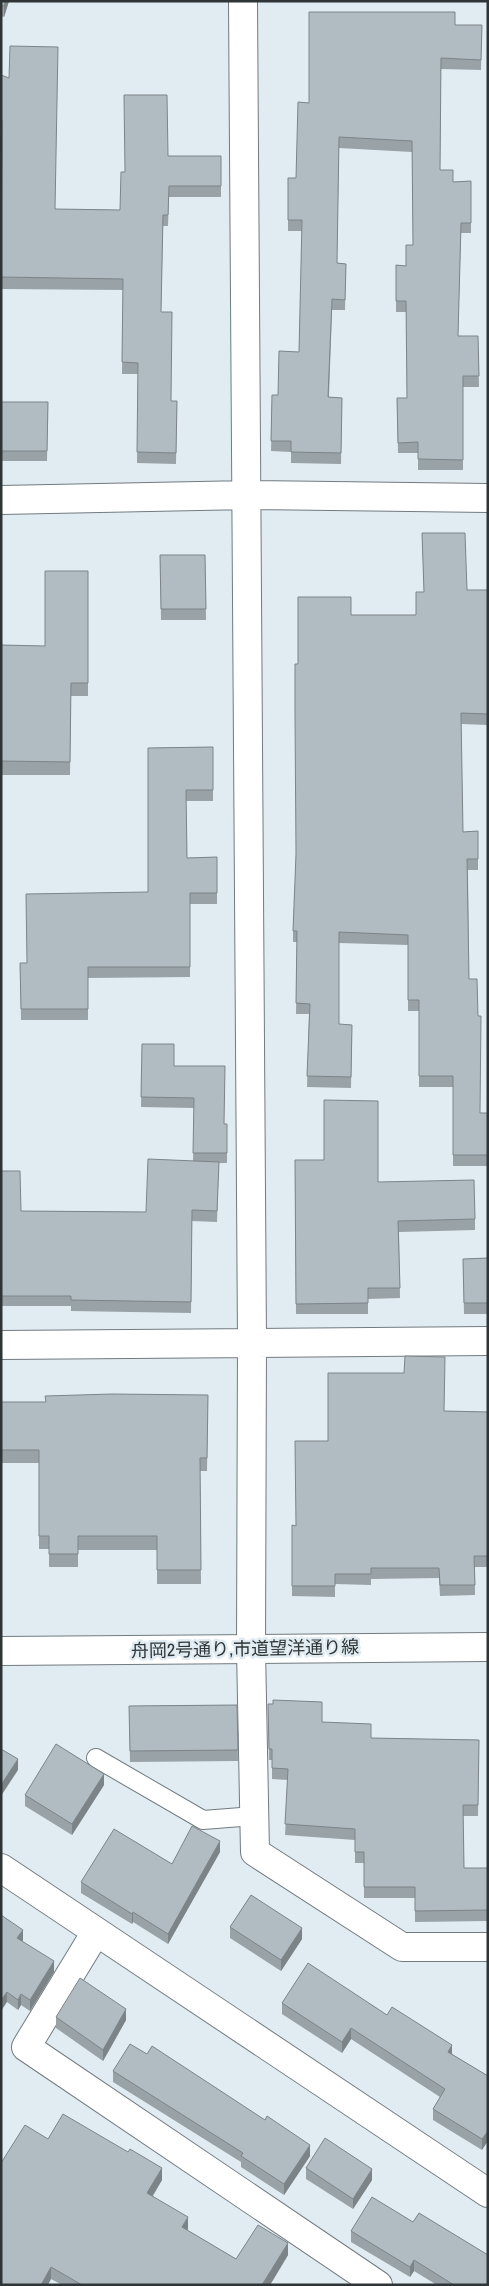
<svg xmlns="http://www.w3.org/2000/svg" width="489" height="2286" font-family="'Archivo Narrow','Noto Sans JP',sans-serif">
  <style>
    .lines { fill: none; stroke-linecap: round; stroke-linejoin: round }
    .lane-casing { stroke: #717b80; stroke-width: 20 }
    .street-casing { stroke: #717b80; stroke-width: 30 }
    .secondary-casing { stroke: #717b80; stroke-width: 30 }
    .lane { stroke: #fff; stroke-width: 18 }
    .street { stroke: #fff; stroke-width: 28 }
    .secondary { stroke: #fff; stroke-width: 28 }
    .wall { fill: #98a2a7 }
    .shaded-wall { fill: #7c8488 }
    .building { fill: #b1bcc2; stroke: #7c8488 }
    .labels { text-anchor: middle; stroke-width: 5; stroke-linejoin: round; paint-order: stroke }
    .street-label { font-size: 18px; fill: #2f3436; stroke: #e0ecf2 }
  </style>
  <rect width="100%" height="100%" fill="#e0ecf2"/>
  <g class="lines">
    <defs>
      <path id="lane" d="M 96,1758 L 203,1820 L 254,1816"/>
      <path id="street" d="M 243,1 L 252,1342 L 251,1649 L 255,1852 L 402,1947 L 488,1947
        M 1,500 L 248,495 L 488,498
        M 1,1345 L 488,1341
        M 1,1868 L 488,2193
        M 96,1932 L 26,2047 L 378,2285"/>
      <path id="secondary" d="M 1,1651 L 488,1647"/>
    </defs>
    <!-- lane casing -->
    <use href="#lane" class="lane-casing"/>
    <!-- street casing -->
    <use href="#street" class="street-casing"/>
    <!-- secondary casing -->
    <use href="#secondary" class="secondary-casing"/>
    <!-- lane -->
    <use href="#lane" class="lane"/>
    <!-- street -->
    <use href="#street" class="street"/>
    <!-- secondary -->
    <use href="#secondary" class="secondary"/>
  </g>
  <!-- wall -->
  <path class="wall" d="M 1,1 L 9,1 L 4,17 L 1,16 Z
    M 455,25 L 482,25 L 481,70 L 441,69 L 440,170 L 453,182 L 471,181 L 471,233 L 461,233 L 458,336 L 478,336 L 479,387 L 463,387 L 463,470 L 418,470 L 418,453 L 398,453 L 397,398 L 407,398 L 406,312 L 396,312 L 396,265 L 406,266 L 413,245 L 412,152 L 339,148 L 337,263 L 346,264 L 345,310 L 332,310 L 329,397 L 342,398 L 341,464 L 291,463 L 291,452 L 271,451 L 272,395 L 278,395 L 299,352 L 302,231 L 288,231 L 288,178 L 296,178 L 309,103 Z
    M 1,75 L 55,209 L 120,210 L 124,172 L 168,156 L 221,156 L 221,197 L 169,197 L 168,226 L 163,226 L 161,312 L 171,401 L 177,401 L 176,464 L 137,463 L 138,374 L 122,374 L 123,290 L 1,289 L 2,131 L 1,131 Z
    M 1,402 L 48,402 L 47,461 L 1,461 Z
    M 422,533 L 467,590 L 488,590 L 488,725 L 461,724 L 463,832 L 478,831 L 478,870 L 468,870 L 469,979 L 480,1113 L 488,1113 L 488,1166 L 453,1166 L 453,1087 L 419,1087 L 419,1011 L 408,1011 L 408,945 L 339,943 L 339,1024 L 352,1036 L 351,1088 L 307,1087 L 309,1014 L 296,1014 L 297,942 L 293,942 L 293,931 L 296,856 L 298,664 L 351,615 L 416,615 L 424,592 Z
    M 160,555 L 205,555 L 206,620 L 161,620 Z
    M 88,571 L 88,696 L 71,696 L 70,775 L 1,775 L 1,645 L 45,646 Z
    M 213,747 L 213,801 L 186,801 L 187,858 L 217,857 L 217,904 L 190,904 L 190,977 L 88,978 L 88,1020 L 21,1020 L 20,963 L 27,963 L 148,892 L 148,748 Z
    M 142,1044 L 174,1066 L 224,1124 L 227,1124 L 227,1163 L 219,1163 L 217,1222 L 192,1221 L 191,1313 L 71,1311 L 71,1306 L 1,1306 L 1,1171 L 21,1211 L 146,1212 L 193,1161 L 194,1108 L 141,1107 Z
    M 295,1160 L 378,1182 L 475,1219 L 475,1230 L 399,1232 L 400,1298 L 368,1299 L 368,1314 L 296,1314 Z
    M 488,1258 L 488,1314 L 464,1314 L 463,1259 Z
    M 208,1395 L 207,1471 L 200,1471 L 201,1584 L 157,1584 L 157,1550 L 78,1550 L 78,1567 L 49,1567 L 49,1549 L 39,1549 L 39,1463 L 1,1463 L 1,1402 L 45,1402 Z
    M 444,1411 L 488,1412 L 488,1567 L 475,1567 L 475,1595 L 440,1596 L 439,1578 L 371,1579 L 371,1585 L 335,1584 L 335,1597 L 292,1596 L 292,1525 L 296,1526 L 328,1441 Z
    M 268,1704 L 371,1738 L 479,1740 L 478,1816 L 463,1816 L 464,1868 L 488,1868 L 488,1921 L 415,1922 L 415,1898 L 364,1898 L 364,1863 L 355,1863 L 355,1840 L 285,1835 L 288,1780 L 272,1779 L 272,1760 L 269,1760 Z
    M 237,1705 L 238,1761 L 130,1762 L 129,1706 Z
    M 104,1785 L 72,1835 L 25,1806 L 25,1795 Z
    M 220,1852 L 168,1944 L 133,1922 L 132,1924 L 81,1893 L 81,1882 L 172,1864 Z
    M 1,1915 L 23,1940 L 22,1941 L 54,1972 L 30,2011 L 21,2005 L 18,2010 L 7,2002 Z
    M 230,1927 L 302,1939 L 281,1971 L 230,1938 Z
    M 282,2003 L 387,2015 L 488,2076 L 482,2150 L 433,2120 L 433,2109 L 440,2097 L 351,2039 L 342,2053 L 282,2014 Z
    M 56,2017 L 126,2020 L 103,2061 L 56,2028 Z
    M 113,2071 L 310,2156 L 284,2195 L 241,2167 L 241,2162 L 113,2082 Z
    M 48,2139 L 162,2180 L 153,2196 L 188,2229 L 187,2230 L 236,2259 L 288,2255 L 270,2285 L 62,2285 L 51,2279 Z
    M 306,2168 L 372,2180 L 353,2209 L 306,2179 Z
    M 351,2231 L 488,2285 L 437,2285 L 414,2271 L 410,2277 L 351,2242 Z"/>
  <!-- shaded-wall -->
  <path class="shaded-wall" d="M 5,1 L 9,1 L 4,17 L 4,6 Z
    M 18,1759 L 18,1770 L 1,1796 L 1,1785 Z
    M 104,1774 L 104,1785 L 72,1835 L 72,1824 Z
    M 220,1841 L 220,1852 L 168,1944 L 168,1934 Z
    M 133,1912 L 133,1922 L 132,1924 L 132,1914 Z
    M 302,1928 L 302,1939 L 281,1971 L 281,1960 Z
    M 23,1930 L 23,1940 L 17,1948 L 17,1938 Z
    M 54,1961 L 54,1972 L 30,2011 L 30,2000 Z
    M 7,1992 L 7,2002 L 1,2011 L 1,2000 Z
    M 21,1994 L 21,2005 L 18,2010 L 18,2000 Z
    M 126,2009 L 126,2020 L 103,2061 L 103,2050 Z
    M 351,2028 L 351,2039 L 342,2053 L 342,2042 Z
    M 452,2045 L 452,2056 L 448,2052 Z
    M 488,2131 L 488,2141 L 482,2150 L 482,2139 Z
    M 310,2145 L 310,2156 L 284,2195 L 284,2184 Z
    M 162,2168 L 162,2180 L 147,2204 L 147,2193 Z
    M 372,2169 L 372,2180 L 353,2209 L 353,2199 Z
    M 188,2217 L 188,2229 L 182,2239 L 182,2227 Z
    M 288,2243 L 288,2255 L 270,2285 L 262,2285 Z
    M 414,2260 L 414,2271 L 410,2277 L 410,2267 Z
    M 51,2267 L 51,2279 L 48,2285 L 41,2285 Z"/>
  <!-- building -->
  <path class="building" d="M 1,1 L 5,1 L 4,6 L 1,5 Z
    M 309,12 L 455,12 L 455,25 L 482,25 L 481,60 L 441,58 L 440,170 L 453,170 L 453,182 L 471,181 L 471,223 L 461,223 L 458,336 L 478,336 L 479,376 L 463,376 L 463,460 L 418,459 L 418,442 L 398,443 L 397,398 L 407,398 L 406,301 L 396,301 L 396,265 L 406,266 L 406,245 L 413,245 L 412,141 L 339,137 L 337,263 L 346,264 L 345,300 L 332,299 L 328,397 L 342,398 L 341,453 L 291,452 L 291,441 L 271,441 L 272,395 L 278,395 L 279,351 L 299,352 L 302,220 L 288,220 L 288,178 L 296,178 L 298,102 L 309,103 Z
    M 10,46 L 58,47 L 55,209 L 120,210 L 121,172 L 125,172 L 124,95 L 167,95 L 168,156 L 221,156 L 221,186 L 169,186 L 168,215 L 163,215 L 161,312 L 172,312 L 171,401 L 177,401 L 176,453 L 137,452 L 138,363 L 122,362 L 123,279 L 1,277 L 2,120 L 1,120 L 1,75 L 9,78 Z
    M 1,402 L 48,402 L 47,451 L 1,451 Z
    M 422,533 L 465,533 L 467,590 L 488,590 L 488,714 L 461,713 L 463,832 L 478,831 L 478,859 L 467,859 L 469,979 L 477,979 L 478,1016 L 481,1016 L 480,1113 L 488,1113 L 488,1155 L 453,1155 L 453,1076 L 419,1076 L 419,1000 L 408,1000 L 408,935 L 339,932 L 339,1024 L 352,1025 L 351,1077 L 307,1076 L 310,1004 L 296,1003 L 297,931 L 293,931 L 296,854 L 295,715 L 295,664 L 298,664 L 298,597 L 351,597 L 351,615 L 416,615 L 416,592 L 424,592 Z
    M 160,555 L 205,555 L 206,609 L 161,609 Z
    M 45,571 L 88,571 L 88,683 L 71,683 L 70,762 L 1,761 L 1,645 L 45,646 Z
    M 213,747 L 213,790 L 186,790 L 187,858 L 217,857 L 217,893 L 190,893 L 190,967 L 88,967 L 88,1009 L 21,1009 L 20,963 L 27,963 L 26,894 L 148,892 L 148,748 Z
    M 142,1044 L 174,1044 L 174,1066 L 225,1066 L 224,1124 L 227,1124 L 227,1153 L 193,1153 L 194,1098 L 141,1097 Z
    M 324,1100 L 378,1101 L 378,1182 L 474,1180 L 475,1219 L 398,1221 L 400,1288 L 368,1288 L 368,1303 L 296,1304 L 295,1160 L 324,1160 Z
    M 148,1159 L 219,1162 L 217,1211 L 192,1210 L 191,1302 L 71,1300 L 71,1296 L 1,1296 L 1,1171 L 20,1171 L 21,1211 L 146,1212 Z
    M 488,1258 L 488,1303 L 464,1303 L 463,1259 Z
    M 405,1356 L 445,1357 L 444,1411 L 488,1412 L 488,1556 L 474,1556 L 475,1585 L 440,1585 L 439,1568 L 371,1568 L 371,1574 L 335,1574 L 335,1586 L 292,1586 L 292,1525 L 296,1526 L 295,1441 L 328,1441 L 328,1373 L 404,1373 Z
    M 112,1394 L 208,1395 L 207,1458 L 200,1458 L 201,1570 L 157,1570 L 157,1536 L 78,1536 L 78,1554 L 49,1554 L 49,1536 L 39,1536 L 39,1450 L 1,1450 L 1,1402 L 46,1402 L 45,1396 Z
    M 273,1700 L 322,1702 L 322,1722 L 371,1724 L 371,1738 L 479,1740 L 478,1805 L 463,1805 L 464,1868 L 488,1868 L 488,1910 L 415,1911 L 415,1887 L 364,1887 L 364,1852 L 355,1852 L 355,1829 L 285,1824 L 288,1769 L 272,1768 L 272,1749 L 269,1749 L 268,1704 L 273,1704 Z
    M 237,1705 L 238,1750 L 130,1751 L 129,1706 Z
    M 56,1744 L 104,1774 L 72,1824 L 25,1795 Z
    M 1,1749 L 18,1759 L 1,1785 Z
    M 192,1826 L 220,1841 L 168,1934 L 133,1912 L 132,1914 L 81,1882 L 114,1829 L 172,1864 Z
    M 251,1895 L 302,1928 L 281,1960 L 230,1927 Z
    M 1,1915 L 23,1930 L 17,1938 L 54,1961 L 30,2000 L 21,1994 L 18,2000 L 7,1992 L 1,2000 Z
    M 308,1963 L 387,2015 L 392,2007 L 452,2045 L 448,2052 L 488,2076 L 488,2131 L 482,2139 L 433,2109 L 445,2089 L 351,2028 L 342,2042 L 282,2003 Z
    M 80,1978 L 126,2009 L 103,2050 L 56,2017 Z
    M 130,2044 L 147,2054 L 152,2046 L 265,2120 L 267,2116 L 310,2145 L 284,2184 L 241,2156 L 243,2153 L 113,2071 Z
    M 63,2114 L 128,2152 L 130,2149 L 162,2168 L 147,2193 L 188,2217 L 182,2227 L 236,2259 L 258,2225 L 288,2243 L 262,2285 L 82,2285 L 51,2267 L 41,2285 L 1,2285 L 1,2163 L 25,2125 L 48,2139 Z
    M 325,2138 L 372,2169 L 353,2199 L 306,2168 Z
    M 372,2197 L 413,2222 L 419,2213 L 488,2255 L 488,2285 L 454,2285 L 414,2260 L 410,2267 L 351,2231 Z"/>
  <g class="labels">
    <!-- street labels -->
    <g class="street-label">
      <text transform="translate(245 1649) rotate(-1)" y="6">舟岡2号通り,市道望洋通り線</text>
    </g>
  </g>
  <!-- border -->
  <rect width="489" height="2286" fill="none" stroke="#2f3436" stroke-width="5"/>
</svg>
